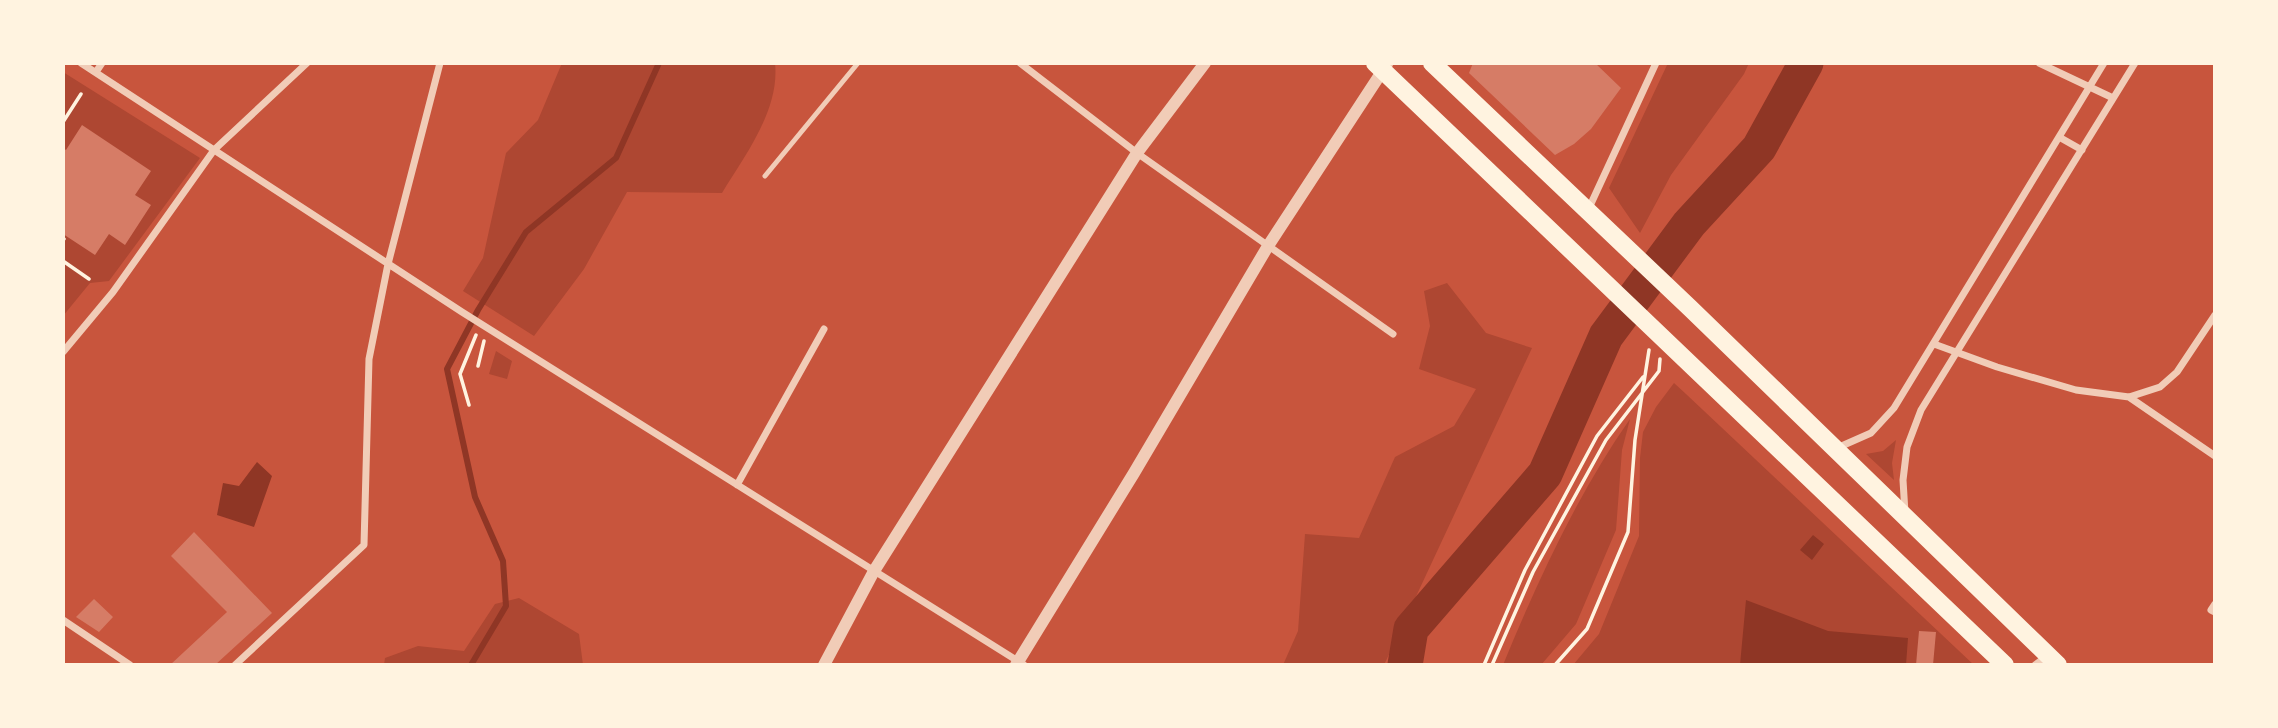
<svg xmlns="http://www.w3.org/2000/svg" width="2278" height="728" font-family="Poppins,sans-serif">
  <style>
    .green { fill: #ae4732 }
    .water { fill: #8f3625 }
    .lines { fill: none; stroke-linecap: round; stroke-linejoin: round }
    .stream { stroke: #8f3625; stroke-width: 6 }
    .river { stroke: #8f3625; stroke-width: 35 }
    .building { fill: #d67c66 }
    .path { stroke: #fff3e0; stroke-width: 3.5 }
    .service { stroke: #f1ccb7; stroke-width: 5 }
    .minor { stroke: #f1ccb7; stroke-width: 7 }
    .tertiary { stroke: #f1ccb7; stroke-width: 12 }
    .primary { stroke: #fff3e0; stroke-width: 18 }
  </style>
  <rect width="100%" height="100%" fill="#c8553d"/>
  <!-- green -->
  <path class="green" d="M 562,63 L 775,63 C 780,110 745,155 722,193 L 627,192 L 584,269 L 534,336 L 463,291 L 483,258 L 506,153 L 538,120 Z
    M 1668,63 L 1749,63 L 1744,74 L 1671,175 L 1640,233 L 1609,188 Z
    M 63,72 L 200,158 L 109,281 L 90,283 L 63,316 Z
    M 1447,283 L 1486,333 L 1532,348 L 1384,665 L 1283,665 L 1298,631 L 1305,534 L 1359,538 L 1395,457 L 1454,426 L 1476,389 L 1419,369 L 1430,326 L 1424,291 Z
    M 496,351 L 512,361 L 507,379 L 489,374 Z
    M 1674,383 L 1686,394 L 1974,665 L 1573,665 L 1599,634 L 1639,536 L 1640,458 L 1643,432 L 1656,407 Z
    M 1630,419 L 1622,450 L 1616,530 L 1576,624 L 1541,665 L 1503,665 C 1538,580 1577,495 1630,419 Z
    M 1896,440 L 1892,463 L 1894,480 L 1866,454 L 1883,451 Z
    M 519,598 L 579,634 L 583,665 L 384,665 L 385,658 L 418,646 L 464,651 L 495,604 Z"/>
  <!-- water -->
  <path class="water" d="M 257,462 L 272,476 L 254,527 L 217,515 L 223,483 L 239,486 Z
    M 1813,535 L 1824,544 L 1812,560 L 1800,550 Z
    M 1746,600 L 1828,631 L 1908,638 L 1906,665 L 1740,665 Z"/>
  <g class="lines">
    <!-- stream -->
    <path class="stream" d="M 471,665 L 506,606 L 503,561 L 475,497 L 447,369 L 478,310 L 526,232 L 616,158 L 659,63"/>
    <!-- river -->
    <path class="river" d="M 1405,665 L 1411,629 L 1545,474 L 1606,336 L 1689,224 L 1759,148 L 1806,63"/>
  </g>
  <!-- building -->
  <path class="building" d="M 1473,63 L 1595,63 L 1621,88 L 1591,129 L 1574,144 L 1555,155 L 1469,73 Z
    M 82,125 L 151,171 L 135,195 L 151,205 L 125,245 L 109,234 L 95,255 L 63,234 L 63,148 L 66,150 Z
    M 194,532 L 272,613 L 215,665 L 170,665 L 227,612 L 171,556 Z
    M 94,599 L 113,617 L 99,632 L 76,617 Z
    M 1919,631 L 1936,632 L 1933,665 L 1916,665 Z"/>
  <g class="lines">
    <!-- path -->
    <path class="path" d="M 63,122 L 81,94
      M 63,240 L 64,239
      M 63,261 L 89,279
      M 478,366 L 484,341
      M 469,405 L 460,374 L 476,335
      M 1484,665 L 1525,570 L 1597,436 L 1643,377
      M 1492,665 L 1533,572 L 1606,440 L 1659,371 L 1660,359
      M 1555,665 L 1587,629 L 1628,532 L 1635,440 L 1649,350"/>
    <!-- service -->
    <path class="service" d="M 765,176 L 858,63"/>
    <!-- minor -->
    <path class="minor" d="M 81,63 L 462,312 L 1024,665
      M 1020,63 L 1137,153 L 1393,334
      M 2039,63 L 2113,98
      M 96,72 L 102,63
      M 2059,137 L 2082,150
      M 1589,208 L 1656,63
      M 1934,344 L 1997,367 L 2076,390 L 2129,397 L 2160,387 L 2177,372 L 2215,315
      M 63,352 L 113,292 L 214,150 L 307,63
      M 2129,397 L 2215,456
      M 1837,448 L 1871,433 L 1894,408 L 2104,63
      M 737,485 L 824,329
      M 1905,513 L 1903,480 L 1907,447 L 1921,410 L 2135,63
      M 2215,604 L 2211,610 L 2215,612
      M 63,620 L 130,665
      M 235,665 L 364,545 L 369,359 L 388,264 L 440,63
      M 2035,665 L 2047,656"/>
    <!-- tertiary -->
    <path class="tertiary" d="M 824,665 L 874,571 L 1137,153 L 1205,63
      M 1016,665 L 1134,473 L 1268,246 L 1387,64"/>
    <!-- primary -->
    <path class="primary" d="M 1375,63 L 2005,665
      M 1432,63 L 1690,308 L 2058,665"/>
  </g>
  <!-- border -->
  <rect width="2278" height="728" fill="none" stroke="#fff3e0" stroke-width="130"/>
</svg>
